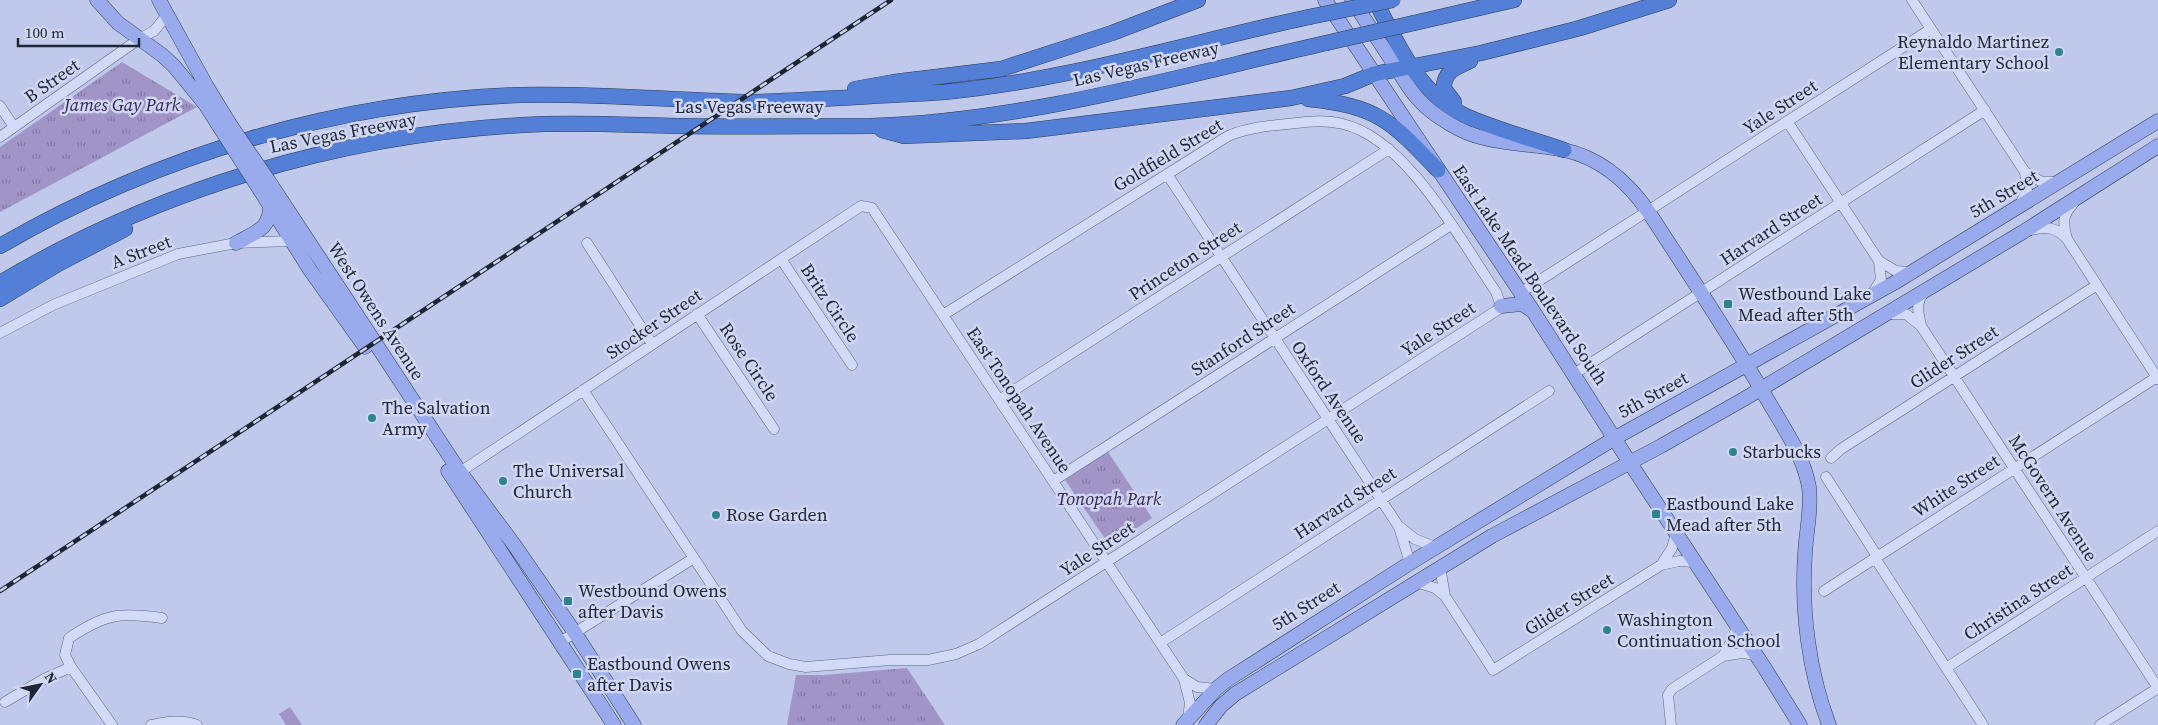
<svg xmlns="http://www.w3.org/2000/svg" width="2158" height="725" font-family="'Source Serif 4',serif">
  <style>
    .green { fill: #a195c8 }
    .park { fill: url(#park-tufts) }
    .lines { fill: none; stroke-linecap: round; stroke-linejoin: round }
    .minor-casing { stroke: #596883; stroke-width: 11 }
    .major-casing { stroke: #2e3c51; stroke-width: 15 }
    .highway-casing { stroke: #2e3c51; stroke-width: 16 }
    .minor { stroke: #d3daf7; stroke-width: 10 }
    .major { stroke: #99aaed; stroke-width: 14 }
    .highway { stroke: #547fd7; stroke-width: 15 }
    .rail-casing { stroke: #1d2634; stroke-width: 4.5 }
    .rail { stroke: #d0d6f3; stroke-width: 2.5; stroke-dasharray: 8; stroke-linecap: butt }
    .major-bridge-casing { stroke: #2e3c51; stroke-width: 15; stroke-linecap: butt }
    .highway-bridge-casing { stroke: #2e3c51; stroke-width: 16; stroke-linecap: butt }
    .major-bridge { stroke: #99aaed; stroke-width: 14 }
    .highway-bridge { stroke: #547fd7; stroke-width: 15 }
    .poi-dot { fill: #2d848f; stroke: #d0d6f3; stroke-width: 2 }
    .labels { text-anchor: middle; stroke-width: 5; stroke-linejoin: round; paint-order: stroke }
    .poi-label { font-size: 18px; fill: #1d2634; stroke: #d0d6f3; text-anchor: start }
    .street-label { font-size: 18px; fill: #1d2634; stroke: #d0d6f3 }
    .park-label { font-size: 18px; font-style: italic; fill: #34254f; stroke: #d0d6f3 }
  </style>
  <defs>
    <pattern id="park-tufts" width="24" height="20" patternUnits="userSpaceOnUse" patternTransform="scale(1.25)"><rect width="24" height="20" fill="#a195c8"/><path d="M3 7l-1-3M5 7V3M7 7l1-3M15 17l-1-3M17 17v-4M19 17l1-3" fill="none" stroke="#8379a3"/></pattern>
  </defs>
  <rect width="100%" height="100%" fill="#c0c8eb"/>
  <!-- green -->
  <path class="green" d="M 290,707 L 302,725 L 286,725 L 279,714 Z"/>
  <!-- park -->
  <path class="park" d="M 122,62 L 197,107 L 0,212 L 0,147 Z
    M 1108,452 L 1152,518 L 1110,546 L 1065,480 Z
    M 907,668 L 945,725 L 787,725 L 796,675 L 824,675 Z"/>
  <g class="lines">
    <defs>
      <path id="minor" d="M 1912,0 L 2025,172 L 2042,182 L 2058,182
        M 0,106 L 14,127
        M 1787,121 L 1879,261 L 1896,271 L 1910,272
        M 0,137 L 139,39 L 154,31 L 168,14
        M 1167,174 L 1399,527 L 1410,563
        M 2020,204 L 2027,191 L 2025,172
        M 2031,230 C 2046,226 2056,227 2067,239 L 2158,379
        M 2067,238 C 2063,224 2062,215 2073,204
        M 587,243 L 652,344
        M 781,259 L 852,365
        M 1520,293 L 1931,29
        M 1872,294 L 1881,280 L 1879,261
        M 697,314 L 774,429
        M 1887,314 L 1906,314 L 1921,326 L 2158,688
        M 1921,325 C 1918,312 1915,302 1925,292
        M 0,333 L 53,305 L 178,254 L 236,243 L 291,241 L 297,238
        M 1574,374 L 1985,110
        M 583,390 L 742,631 L 768,656 L 789,664 L 806,667 L 890,660 L 928,660 L 956,654 L 979,644 L 1499,309 L 1501,306 L 1496,292 C 1461,241 1407,139 1343,124 C 1324,119 1306,122 1287,124 C 1266,126 1247,128 1228,136 L 943,315
        M 999,400 L 1389,149
        M 1831,458 L 1841,449 L 2097,285
        M 460,472 L 861,206 L 872,208 L 1184,679 L 1190,703 L 1188,718
        M 1826,477 L 1877,556
        M 1053,481 L 1451,225
        M 1400,527 L 1415,539 L 1435,547
        M 1875,558 L 1983,725
        M 1661,565 L 1672,548 L 1676,533
        M 1440,567 L 1445,596
        M 1416,582 L 1435,588 L 1445,596 L 1493,670 L 1661,565 L 1679,561 L 1696,562
        M 1824,591 L 2157,377
        M 560,642 L 694,558
        M 1160,643 L 1549,391
        M 1723,656 L 1733,639 L 1737,625
        M 1946,668 L 2158,531
        M 1184,679 L 1197,687 L 1216,689
        M 5,702 L 44,679 L 71,667
        M 112,725 L 71,667 L 65,655 L 69,638 C 105,614 119,612 162,618
        M 151,725 C 167,722 182,719 197,725
        M 1671,725 L 1668,695 L 1672,689 L 1723,656 L 1742,653 L 1756,655
        M 2100,725 L 2158,688"/>
      <path id="major" d="M 97,0 L 118,23 L 162,55 L 174,66 L 205,104 L 219,126
        M 159,0 L 207,87 L 229,123
        M 1325,0 L 1533,311 L 1630,463 L 1764,667 L 1800,725
        M 1352,0 C 1366,21 1380,43 1394,64 C 1402,76 1409,90 1420,101 C 1428,110 1440,118 1450,124 C 1485,146 1525,142 1564,150 C 1601,158 1627,181 1648,211 C 1688,273 1730,335 1767,399 C 1783,427 1803,454 1809,487 C 1812,510 1806,531 1805,554 C 1801,611 1809,672 1829,725
        M 272,186 L 460,472 L 515,546 L 575,633 L 634,725
        M 260,190 L 310,270 L 365,347
        M 236,243 C 256,232 271,229 270,204
        M 1501,306 L 1522,304 L 1533,311
        M 448,471 L 614,725
        M 1183,725 L 1216,689 L 1227,680 L 1410,563 L 1615,438 L 1894,283 L 2158,121
        M 1206,725 L 1221,706 L 1235,694 L 1492,536 L 1661,446 L 1744,399 L 2023,232 L 2158,146"/>
      <path id="highway" d="M 1375,0 C 1397,43 1419,95 1466,116 C 1495,129 1532,139 1564,150
        M 1414,23 L 1514,0
        M 855,89 L 894,82 L 1001,69 L 1112,33 L 1198,0
        M 1308,99 C 1378,106 1391,121 1438,170
        M 1454,102 L 1444,89 C 1443,72 1456,67 1470,61
        M 882,130 L 904,136 L 1026,131 L 1291,98 L 1345,86 L 1374,74 L 1481,53 L 1580,28 L 1669,0
        M 0,246 C 157,155 339,101 520,95 C 594,93 669,100 743,102 C 781,102 820,99 858,97 C 887,95 916,94 945,92 C 1069,80 1188,43 1309,17
        M 0,283 C 158,189 339,135 523,125 C 574,122 626,125 677,126 C 741,127 806,126 871,126 C 1025,121 1176,77 1326,43
        M 0,299 L 58,264 L 125,229"/>
    </defs>
    <!-- minor casing -->
    <use href="#minor" class="minor-casing"/>
    <!-- major casing -->
    <use href="#major" class="major-casing"/>
    <!-- highway casing -->
    <use href="#highway" class="highway-casing"/>
    <!-- minor -->
    <use href="#minor" class="minor"/>
    <!-- major -->
    <use href="#major" class="major"/>
    <!-- highway -->
    <use href="#highway" class="highway"/>
    <defs>
      <path id="rail" d="M 0,591 L 891,0"/>
    </defs>
    <!-- rail casing -->
    <use href="#rail" class="rail-casing"/>
    <!-- rail -->
    <use href="#rail" class="rail"/>
    <defs>
      <path id="major-bridge" d="M 229,123 L 272,186
        M 219,126 L 260,190"/>
      <path id="highway-bridge" d="M 1309,17 L 1393,0
        M 1326,43 L 1414,23"/>
    </defs>
    <!-- major-bridge casing -->
    <use href="#major-bridge" class="major-bridge-casing"/>
    <!-- highway-bridge casing -->
    <use href="#highway-bridge" class="highway-bridge-casing"/>
    <!-- major-bridge -->
    <use href="#major-bridge" class="major-bridge"/>
    <!-- highway-bridge -->
    <use href="#highway-bridge" class="highway-bridge"/>
  </g>
  <!-- markers -->
  <g class="poi-dot">
    <circle cx="2059" cy="52" r="5"/>
    <rect x="1723" y="299" width="10" height="10" rx="2.5"/>
    <circle cx="372" cy="418" r="5"/>
    <circle cx="1733" cy="452" r="5"/>
    <circle cx="503" cy="481" r="5"/>
    <rect x="1651" y="509" width="10" height="10" rx="2.5"/>
    <circle cx="716" cy="515" r="5"/>
    <rect x="563" y="596" width="10" height="10" rx="2.5"/>
    <circle cx="1607" cy="630" r="5"/>
    <rect x="572" y="669" width="10" height="10" rx="2.5"/>
  </g>
  <g class="labels">
    <!-- poi labels -->
    <g class="poi-label">
      <text x="2049" y="48" text-anchor="end">Reynaldo Martinez<tspan x="2049" dy="21">Elementary School</tspan></text>
      <text x="1738" y="300">Westbound Lake<tspan x="1738" dy="21">Mead after 5th</tspan></text>
      <text x="382" y="414">The Salvation<tspan x="382" dy="21">Army</tspan></text>
      <text x="1743" y="458">Starbucks</text>
      <text x="513" y="477">The Universal<tspan x="513" dy="21">Church</tspan></text>
      <text x="1666" y="510">Eastbound Lake<tspan x="1666" dy="21">Mead after 5th</tspan></text>
      <text x="726" y="521">Rose Garden</text>
      <text x="578" y="597">Westbound Owens<tspan x="578" dy="21">after Davis</tspan></text>
      <text x="1617" y="626">Washington<tspan x="1617" dy="21">Continuation School</tspan></text>
      <text x="587" y="670">Eastbound Owens<tspan x="587" dy="21">after Davis</tspan></text>
    </g>
    <!-- street labels -->
    <g class="street-label">
      <text transform="translate(1146 64) rotate(-13)" y="6">Las Vegas Freeway</text>
      <text transform="translate(52 81) rotate(-35)" y="6">B Street</text>
      <text x="749" y="113">Las Vegas Freeway</text>
      <text transform="translate(1780 107) rotate(-33)" y="6">Yale Street</text>
      <text transform="translate(343 133) rotate(-11)" y="6">Las Vegas Freeway</text>
      <text transform="translate(1168 155) rotate(-31)" y="6">Goldfield Street</text>
      <text transform="translate(2004 194) rotate(-31)" y="6">5th Street</text>
      <text transform="translate(1771 229) rotate(-33)" y="6">Harvard Street</text>
      <text transform="translate(141 252) rotate(-21)" y="6">A Street</text>
      <text transform="translate(1185 261) rotate(-33)" y="6">Princeton Street</text>
      <text transform="translate(1530 275) rotate(56)" y="6">East Lake Mead Boulevard South</text>
      <text transform="translate(830 303) rotate(56)" y="6">Britz Circle</text>
      <text transform="translate(376 311) rotate(57)" y="6">West Owens Avenue</text>
      <text transform="translate(654 324) rotate(-34)" y="6">Stocker Street</text>
      <text transform="translate(1438 329) rotate(-33)" y="6">Yale Street</text>
      <text transform="translate(1243 339) rotate(-33)" y="6">Stanford Street</text>
      <text transform="translate(1954 357) rotate(-33)" y="6">Glider Street</text>
      <text transform="translate(749 362) rotate(56)" y="6">Rose Circle</text>
      <text transform="translate(1329 392) rotate(56)" y="6">Oxford Avenue</text>
      <text transform="translate(1653 395) rotate(-29)" y="6">5th Street</text>
      <text transform="translate(1019 400) rotate(56)" y="6">East Tonopah Avenue</text>
      <text transform="translate(1956 486) rotate(-33)" y="6">White Street</text>
      <text transform="translate(2053 498) rotate(57)" y="6">McGovern Avenue</text>
      <text transform="translate(1345 503) rotate(-33)" y="6">Harvard Street</text>
      <text transform="translate(1097 549) rotate(-33)" y="6">Yale Street</text>
      <text transform="translate(2018 602) rotate(-33)" y="6">Christina Street</text>
      <text transform="translate(1569 604) rotate(-32)" y="6">Glider Street</text>
      <text transform="translate(1306 606) rotate(-32)" y="6">5th Street</text>
    </g>
    <!-- park labels -->
    <g class="park-label">
      <text x="122" y="111">James Gay Park</text>
      <text x="1109" y="505">Tonopah Park</text>
    </g>
  </g>
  <!-- north arrow -->
  <g transform="translate(40 685) rotate(57)" stroke="#d0d6f3" stroke-width="4" paint-order="stroke">
  <path d="M0-4L9 19L0 12L-9 19Z" fill="#1d2634"/>
  <text y="-8" font-size="14" font-weight="bold" text-anchor="middle" fill="#1d2634">N</text>
  </g>
  <!-- scale -->
  <path d="M18 38v8h121v-8" fill="none" stroke="#1d2634" stroke-width="2.5"/>
  <text x="25" y="38" font-size="15" fill="#1d2634" stroke="#d0d6f3" stroke-width="4" paint-order="stroke">100 m</text>
</svg>
